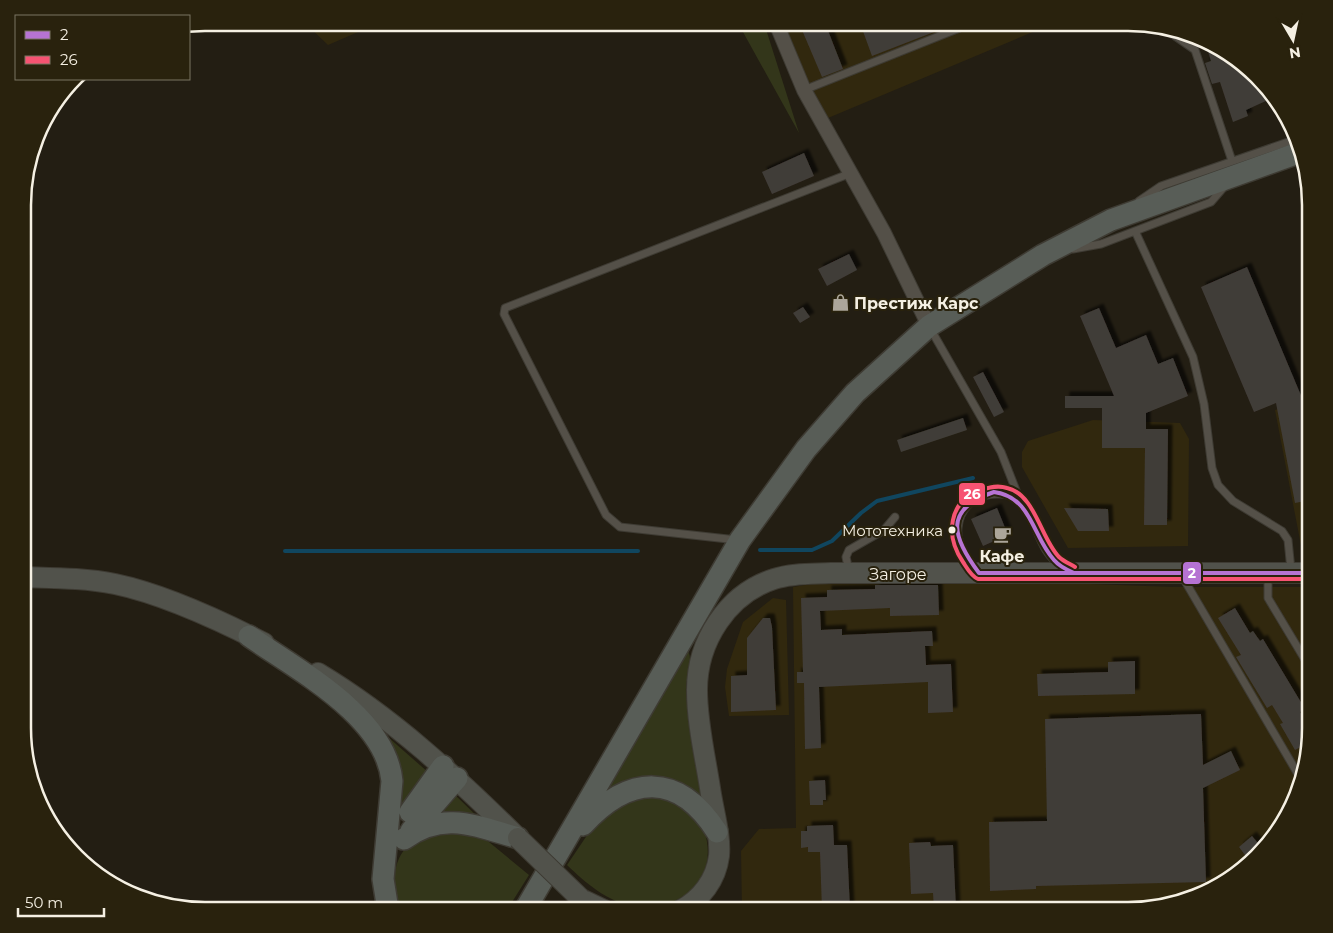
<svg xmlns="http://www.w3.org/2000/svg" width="1333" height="933" font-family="Montserrat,sans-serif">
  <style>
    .built { fill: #31280e }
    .green { fill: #33361a }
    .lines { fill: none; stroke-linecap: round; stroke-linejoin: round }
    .stream { stroke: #10465f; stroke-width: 4 }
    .building { fill: #413c38; filter: url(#shadow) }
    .lane-casing { stroke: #3e3b33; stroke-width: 9 }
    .street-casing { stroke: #3e3b33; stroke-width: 16 }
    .secondary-casing { stroke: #3e3b33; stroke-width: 22 }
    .primary-casing { stroke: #3e3b33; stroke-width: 24 }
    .lane { stroke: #545048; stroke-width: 7 }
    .street { stroke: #545048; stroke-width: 14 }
    .secondary { stroke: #51524b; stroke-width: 20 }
    .primary { stroke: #585d57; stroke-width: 21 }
    .secondary-bridge-casing { stroke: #3e3b33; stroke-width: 22; stroke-linecap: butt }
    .secondary-bridge { stroke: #51524b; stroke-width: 20 }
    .bus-1-casing { stroke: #29220d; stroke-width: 8 }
    .bus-2-casing { stroke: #29220d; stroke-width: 8 }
    .bus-1 { stroke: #b673d3; stroke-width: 4 }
    .bus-2 { stroke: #f65372; stroke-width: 4 }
    .bus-dot { fill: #f5f0e3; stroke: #29220d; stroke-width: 2 }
    .labels { text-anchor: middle; stroke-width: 4; stroke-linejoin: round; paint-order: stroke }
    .bus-label { font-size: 15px; fill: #f5f0e3; stroke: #29220d; text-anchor: end }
    .poi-label { font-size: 16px; font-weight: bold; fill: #f5f0e3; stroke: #29220d; text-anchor: start }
    .street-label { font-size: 16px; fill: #f5f0e3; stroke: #29220d }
    .rim { fill: none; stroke: #f5f0e3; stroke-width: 2.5 }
    .line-badge { stroke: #29220d; stroke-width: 2 }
    .badge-label { font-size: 14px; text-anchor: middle; font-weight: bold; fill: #fff }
  </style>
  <defs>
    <filter id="shadow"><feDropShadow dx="4.5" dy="-4.5" stdDeviation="1" flood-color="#0009"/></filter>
  </defs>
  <rect width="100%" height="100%" fill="#231e13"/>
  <!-- built -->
  <path class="built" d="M 305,23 L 379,23 L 328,45 Z
    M 779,23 L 1054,23 L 828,118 L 810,90 Z
    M 1310,399 L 1310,561 L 1304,561 L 1275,410 Z
    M 1093,420 L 1180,423 L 1189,439 L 1188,546 L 1068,548 L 1022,467 L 1022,452 L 1028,441 Z
    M 950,579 L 1173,587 L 1310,587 L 1310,739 L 1301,787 L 1273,839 L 1209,892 L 1128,910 L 742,910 L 741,851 L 759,829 L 796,828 L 793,587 L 836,580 Z
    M 773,598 L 786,600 L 789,715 L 729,716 L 725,687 L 727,669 L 743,622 Z"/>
  <!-- green -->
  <path class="green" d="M 738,23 L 764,23 L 799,133 Z
    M 688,651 C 694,662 685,679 686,692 C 688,729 696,766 703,802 L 692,795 L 602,794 Z
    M 372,723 L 429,773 L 422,787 L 392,829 Z
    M 452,792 L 484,823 L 425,822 Z
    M 665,795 C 674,801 686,807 694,814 C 701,821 706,833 707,842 C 714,885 675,912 634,906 C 607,902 586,883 567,865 L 600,816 L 629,797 Z
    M 442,830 L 470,832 L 489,842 L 529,875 L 507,910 L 398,910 C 393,891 391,862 407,847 C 415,839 432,835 442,830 Z"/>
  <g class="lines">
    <!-- stream -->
    <path class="stream" d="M 760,550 L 812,550 L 832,541 L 861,513 L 877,501 L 973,478
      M 285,551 L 638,551"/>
  </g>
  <!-- building -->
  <path class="building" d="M 799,23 L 825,23 L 843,69 L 822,77 Z
    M 860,23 L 930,23 L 934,32 L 872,56 Z
    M 1205,42 L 1239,60 L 1267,93 L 1268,100 L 1246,110 L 1248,116 L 1233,122 L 1220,82 L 1212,84 L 1205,63 L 1211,61 Z
    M 804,153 L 814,176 L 772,194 L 762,172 Z
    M 849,254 L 857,270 L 827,286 L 818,269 Z
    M 1247,267 L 1305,405 L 1310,404 L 1310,469 L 1306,470 L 1310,500 L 1295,503 L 1276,403 L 1254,412 L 1201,287 Z
    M 803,307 L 810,317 L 800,323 L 793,313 Z
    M 1099,308 L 1116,348 L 1146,335 L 1158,364 L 1173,358 L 1188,396 L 1146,413 L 1146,429 L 1168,429 L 1167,525 L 1144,525 L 1145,448 L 1102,448 L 1102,408 L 1065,408 L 1065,396 L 1114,396 L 1080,316 Z
    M 983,372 L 1004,412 L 994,417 L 973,377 Z
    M 963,418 L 967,430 L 901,452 L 897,440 Z
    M 997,508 L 1008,535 L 983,546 L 971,519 Z
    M 1064,508 L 1108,509 L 1109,531 L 1078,531 Z
    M 875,585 L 938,585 L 939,615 L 890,616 L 890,608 L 820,611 L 821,630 L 842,629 L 842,635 L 932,631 L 933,646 L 925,646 L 926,665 L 951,664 L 953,712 L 928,713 L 928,682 L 819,687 L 821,748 L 805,749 L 804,683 L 797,683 L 797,672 L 803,672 L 801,598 L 827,597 L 827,590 L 875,589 Z
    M 1235,608 L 1250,633 L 1253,631 L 1260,641 L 1263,639 L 1305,709 L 1300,712 L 1307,723 L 1303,725 L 1310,736 L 1310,742 L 1295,750 L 1280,724 L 1283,723 L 1272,705 L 1267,708 L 1236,657 L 1241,655 L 1218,618 Z
    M 763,618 L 770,618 L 772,627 L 776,710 L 731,712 L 731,676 L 747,675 L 747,638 Z
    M 1135,661 L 1135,694 L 1038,696 L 1037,674 L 1108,672 L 1108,662 Z
    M 1201,714 L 1203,765 L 1231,751 L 1240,770 L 1203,788 L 1206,882 L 1036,886 L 1036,889 L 990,891 L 989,822 L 1047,821 L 1045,719 Z
    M 825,780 L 826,800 L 823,800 L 823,805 L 810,805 L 809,781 Z
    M 833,825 L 834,845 L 847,845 L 850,910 L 822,910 L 820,852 L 808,852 L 808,847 L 801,848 L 801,831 L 807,831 L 807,826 Z
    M 1252,836 L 1262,848 L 1248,859 L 1239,847 Z
    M 930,842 L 931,846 L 953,845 L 956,910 L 934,910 L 933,893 L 911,894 L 909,843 Z"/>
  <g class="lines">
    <defs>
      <path id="lane" d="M 1162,27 L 1195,50 L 1232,161
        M 804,90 L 972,23
        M 1139,201 L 1161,186 L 1294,140
        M 1135,231 L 1193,357 L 1204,404 L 1212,468 L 1218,485 L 1233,501 L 1282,531 L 1288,540 L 1291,570
        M 1073,249 L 1101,244 L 1211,202 L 1224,187
        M 930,328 L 1001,452 L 1021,503
        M 737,540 L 620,527 L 606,515 L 504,314 L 505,308 L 851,173
        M 976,570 C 967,558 956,543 958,528 C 959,515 966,504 978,498 C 991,492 1011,492 1022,503 C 1039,523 1037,551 1063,567
        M 849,571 L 846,557 L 849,550 L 884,530 L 895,517
        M 1268,575 L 1268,598 L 1310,668
        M 1182,576 L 1302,781"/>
      <path id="street" d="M 776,23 L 804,90 L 884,233 L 929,326"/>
      <path id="secondary" d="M 24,577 C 54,578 85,578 115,584 C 163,594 221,621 264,643
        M 318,673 C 393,718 456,777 518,838
        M 581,899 L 604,910
        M 681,910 C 701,899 716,880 719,856 C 721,835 713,810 710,788 C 705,756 697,723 697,690 C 697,642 727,594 774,579 C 792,573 812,574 831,573 L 1310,573"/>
      <path id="primary" d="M 249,636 C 297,670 386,716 392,781 L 383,879 L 388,910
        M 410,812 L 443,766
        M 583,825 C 629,775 678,771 717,832
        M 411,831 L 457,778
        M 404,839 C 443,810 476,826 518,838
        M 525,910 L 740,540 L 806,449 L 855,393 L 929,326 L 1043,255 L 1111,220 L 1298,153"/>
    </defs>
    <!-- lane casing -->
    <use href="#lane" class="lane-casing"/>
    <!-- street casing -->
    <use href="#street" class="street-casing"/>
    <!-- secondary casing -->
    <use href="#secondary" class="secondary-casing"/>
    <!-- primary casing -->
    <use href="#primary" class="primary-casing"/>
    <!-- lane -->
    <use href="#lane" class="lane"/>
    <!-- street -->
    <use href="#street" class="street"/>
    <!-- secondary -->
    <use href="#secondary" class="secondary"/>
    <!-- primary -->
    <use href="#primary" class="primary"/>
    <defs>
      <path id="secondary-bridge" d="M 518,838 L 581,899"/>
    </defs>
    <!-- secondary-bridge casing -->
    <use href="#secondary-bridge" class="secondary-bridge-casing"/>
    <!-- secondary-bridge -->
    <use href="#secondary-bridge" class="secondary-bridge"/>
    <defs>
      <path id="bus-1" d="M 994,492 C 1032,497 1032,536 1054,560 C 1059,566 1067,570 1074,573 L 979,573 C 952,537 943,509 994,492 Z
        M 1074,573 L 1310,573"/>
      <path id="bus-2" d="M 1075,567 C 1070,564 1063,561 1059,557 C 1041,539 1035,494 1007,488 C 998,485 990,487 981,490 C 948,501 945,536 963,562 C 967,568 971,576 978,579 L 1310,579"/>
    </defs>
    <!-- bus-1 casing -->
    <use href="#bus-1" class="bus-1-casing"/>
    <!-- bus-2 casing -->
    <use href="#bus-2" class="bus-2-casing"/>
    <!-- bus-1 -->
    <use href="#bus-1" class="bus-1"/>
    <!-- bus-2 -->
    <use href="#bus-2" class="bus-2"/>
  </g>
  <!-- icons -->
  <defs>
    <symbol id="shop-bare" viewBox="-9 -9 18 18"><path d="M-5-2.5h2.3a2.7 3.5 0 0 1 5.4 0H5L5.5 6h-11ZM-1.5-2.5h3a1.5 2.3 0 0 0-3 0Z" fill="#aca69a" stroke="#29220d" stroke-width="2.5" paint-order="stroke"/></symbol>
    <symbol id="cafe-bare" viewBox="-9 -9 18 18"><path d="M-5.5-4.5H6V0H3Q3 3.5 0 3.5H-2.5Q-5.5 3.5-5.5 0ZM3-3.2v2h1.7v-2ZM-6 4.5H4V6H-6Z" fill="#aca69a" stroke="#29220d" stroke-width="2.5" paint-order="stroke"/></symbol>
  </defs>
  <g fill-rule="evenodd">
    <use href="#shop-bare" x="828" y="290" width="25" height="25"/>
    <use href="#cafe-bare" x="990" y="522" width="25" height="25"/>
  </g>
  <!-- markers -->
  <circle class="bus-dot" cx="952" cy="530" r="4.5"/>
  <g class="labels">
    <!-- bus labels -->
    <g class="bus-label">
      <text x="943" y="536">Мототехника</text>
    </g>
    <!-- poi labels -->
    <g class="poi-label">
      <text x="854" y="309">Престиж Карс</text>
      <text x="1002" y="562" text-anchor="middle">Кафе</text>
    </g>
    <!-- street labels -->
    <g class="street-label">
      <text x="898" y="580">Загоре</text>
    </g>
  </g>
  <!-- crop -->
  <path d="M0 0H1333V933H0ZM205 31H1128A174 174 0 0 1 1302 205V728A174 174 0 0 1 1128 902H205A174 174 0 0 1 31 728V205A174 174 0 0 1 205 31Z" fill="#29220d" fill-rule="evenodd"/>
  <path class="rim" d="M205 31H1128A174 174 0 0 1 1302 205V728A174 174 0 0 1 1128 902H205A174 174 0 0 1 31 728V205A174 174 0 0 1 205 31Z"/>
  <g class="line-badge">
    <rect x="958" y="482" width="28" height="24" rx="5" fill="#f65372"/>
    <rect x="1182" y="561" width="20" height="24" rx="5" fill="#b673d3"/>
  </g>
  <g class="badge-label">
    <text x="972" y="499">26</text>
    <text x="1192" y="578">2</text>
  </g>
  <!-- legend -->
  <rect x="15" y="15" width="175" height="65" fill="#29220d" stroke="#7b7463"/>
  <rect x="25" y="31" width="25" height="8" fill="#b673d3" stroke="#7b7463"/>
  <text x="60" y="40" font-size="15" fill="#f5f0e3">2</text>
  <rect x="25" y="56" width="25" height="8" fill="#f65372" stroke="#7b7463"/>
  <text x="60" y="65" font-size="15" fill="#f5f0e3">26</text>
  <!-- north arrow -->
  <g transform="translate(1293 40) rotate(171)" stroke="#29220d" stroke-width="4" paint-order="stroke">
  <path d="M0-4L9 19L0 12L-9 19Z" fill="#f5f0e3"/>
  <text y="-8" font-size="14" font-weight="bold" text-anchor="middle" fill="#f5f0e3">N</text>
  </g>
  <!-- scale -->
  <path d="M18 908v8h86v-8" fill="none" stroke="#f5f0e3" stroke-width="2.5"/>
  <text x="25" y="908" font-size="15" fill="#f5f0e3" stroke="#29220d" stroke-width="4" paint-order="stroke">50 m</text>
</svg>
